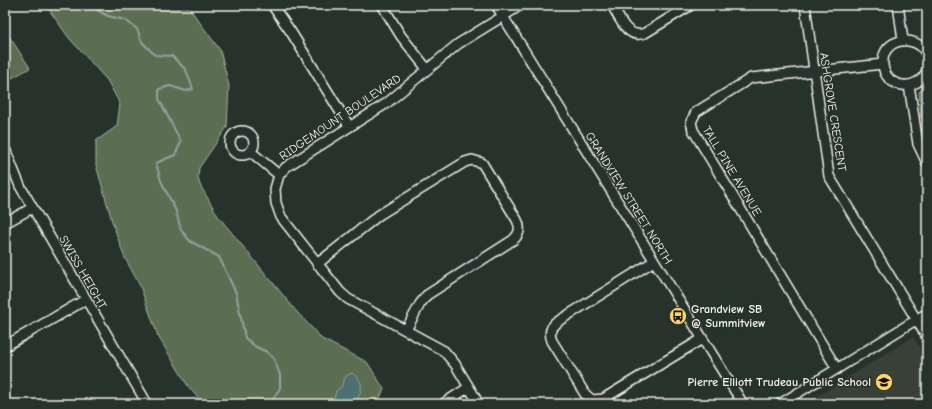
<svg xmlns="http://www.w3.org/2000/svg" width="932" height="409" font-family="'Comic Neue',sans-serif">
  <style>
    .built { fill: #394037 }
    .green { fill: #5c6e51; stroke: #a8b09c }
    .water { fill: #4b6f71; stroke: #8fa3a1 }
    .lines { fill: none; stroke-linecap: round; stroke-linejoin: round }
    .stream { stroke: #8fa3a1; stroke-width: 2 }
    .minor-casing { stroke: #f4f1e8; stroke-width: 12 }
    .minor { stroke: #26332d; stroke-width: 9 }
    .labels { text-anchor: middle; stroke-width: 3; stroke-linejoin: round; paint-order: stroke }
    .street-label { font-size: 12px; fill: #f4f1e8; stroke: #26332d }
    .poi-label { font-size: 12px; font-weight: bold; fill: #f4f1e8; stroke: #26332d; text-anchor: start }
  </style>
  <rect width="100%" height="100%" fill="#26332d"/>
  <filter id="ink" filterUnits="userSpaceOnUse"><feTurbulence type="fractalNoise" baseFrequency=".025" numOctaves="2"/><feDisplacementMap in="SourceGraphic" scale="8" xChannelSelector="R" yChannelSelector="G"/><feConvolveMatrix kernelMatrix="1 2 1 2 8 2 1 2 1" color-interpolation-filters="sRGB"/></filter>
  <g filter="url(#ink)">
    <!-- built -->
    <path class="built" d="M 913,337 L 927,359 L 927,404 L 805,404 Z"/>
    <!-- green -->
    <path class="green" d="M 48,5 L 187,5 L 220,50 L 229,86 L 227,127 L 199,168 L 198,178 L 200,185 L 218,216 L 296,311 L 322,339 L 367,362 L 384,389 L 377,404 L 203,404 L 188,386 L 158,336 L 140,286 L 124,256 L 112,221 L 96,165 L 96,141 L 117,126 L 120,104 L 107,80 L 69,38 L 50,11 Z
      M 5,30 L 30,68 L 5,82 Z
      M 927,85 L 927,118 L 921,118 L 919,92 Z"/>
    <!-- water -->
    <path class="water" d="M 352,373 C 367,384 361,390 355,404 L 333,404 L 336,391 L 341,387 L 346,376 Z"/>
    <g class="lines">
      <!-- stream -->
      <path class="stream" d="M 88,5 L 108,16 L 125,20 L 137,29 L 142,42 L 155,55 L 172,56 L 186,70 L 193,89 L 186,91 L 170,86 L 159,89 L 159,99 L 181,142 L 175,155 L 156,163 L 161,181 L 176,211 L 181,230 L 190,241 L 219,257 L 236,293 L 245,338 L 256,347 L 267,352 L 274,359 L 280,375 L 280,388 L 270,404"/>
      <defs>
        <path id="minor" d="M 272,5 L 291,32 L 349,126
          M 382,5 L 401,36 L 427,69
          M 496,5 L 743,404
          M 612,5 C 619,17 627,40 645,33 L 691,5
          M 805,5 L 829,176 L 927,337
          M 898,5 L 903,40
          M 927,55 C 917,32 881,38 883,64 C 884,89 919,93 927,70
          M 909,85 L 918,144 L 927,163
          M230 143a12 12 0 1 1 24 0a12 12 0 1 1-24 0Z
          M 5,149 L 20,186 L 145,400 L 146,404
          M 251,152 L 279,175
          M 5,223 L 32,208
          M 654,261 L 557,322 C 550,327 549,333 552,341 L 585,394 L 592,400 L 603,399 L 702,339
          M 317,264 L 379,215 L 465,162 L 472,160 L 482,163 L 517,220 C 521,228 520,234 513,240 L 427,295 L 420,304 L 406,330
          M 5,346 L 85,300
          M 837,369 L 693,130 L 691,122 L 696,112 L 751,78 L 883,64
          M 443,404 L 469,387
          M 479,404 L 455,364 L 444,351 L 348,299 L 340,292 L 281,217 L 276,203 L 275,189 L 279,175 L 286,167 L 387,103 L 458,44 L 521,5
          M 780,404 L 927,313"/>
      </defs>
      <!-- minor casing -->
      <use href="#minor" class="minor-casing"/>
      <!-- minor -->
      <use href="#minor" class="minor"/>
    </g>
  </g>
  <!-- icons -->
  <defs>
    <symbol id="bus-disc" viewBox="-11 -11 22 22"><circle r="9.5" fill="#ffd166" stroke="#26332d"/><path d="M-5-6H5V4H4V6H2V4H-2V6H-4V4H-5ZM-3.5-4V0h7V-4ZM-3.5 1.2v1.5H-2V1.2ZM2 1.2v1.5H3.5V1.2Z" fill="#111"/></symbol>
    <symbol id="school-disc" viewBox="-11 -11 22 22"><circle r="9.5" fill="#ffd166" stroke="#26332d"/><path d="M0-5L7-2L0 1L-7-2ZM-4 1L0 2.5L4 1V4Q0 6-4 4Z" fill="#111"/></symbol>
  </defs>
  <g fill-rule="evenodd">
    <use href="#bus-disc" x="668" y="306" width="20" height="20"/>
    <use href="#school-disc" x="874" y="372" width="20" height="20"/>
  </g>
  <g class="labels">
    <!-- street labels -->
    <g class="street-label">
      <text transform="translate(833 112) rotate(81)" y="4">ASHGROVE CRESCENT</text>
      <text transform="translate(340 117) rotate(-34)" y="4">RIDGEMOUNT BOULEVARD</text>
      <text transform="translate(732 171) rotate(59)" y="4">TALL PINE AVENUE</text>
      <text transform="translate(629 198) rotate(58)" y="4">GRANDVIEW STREET NORTH</text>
      <text transform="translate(83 272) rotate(60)" y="4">SWISS HEIGHT</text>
    </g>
    <!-- poi labels -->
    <g class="poi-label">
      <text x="691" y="313">Grandview SB<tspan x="691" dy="14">@ Summitview</tspan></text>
      <text x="871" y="386" text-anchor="end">Pierre Elliott Trudeau Public School</text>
    </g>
  </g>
  <!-- margin -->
  <rect width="932" height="409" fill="none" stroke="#26332d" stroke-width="20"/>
  <rect x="10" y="10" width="912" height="389" fill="none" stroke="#f4f1e8" stroke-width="1.5" filter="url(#ink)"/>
</svg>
